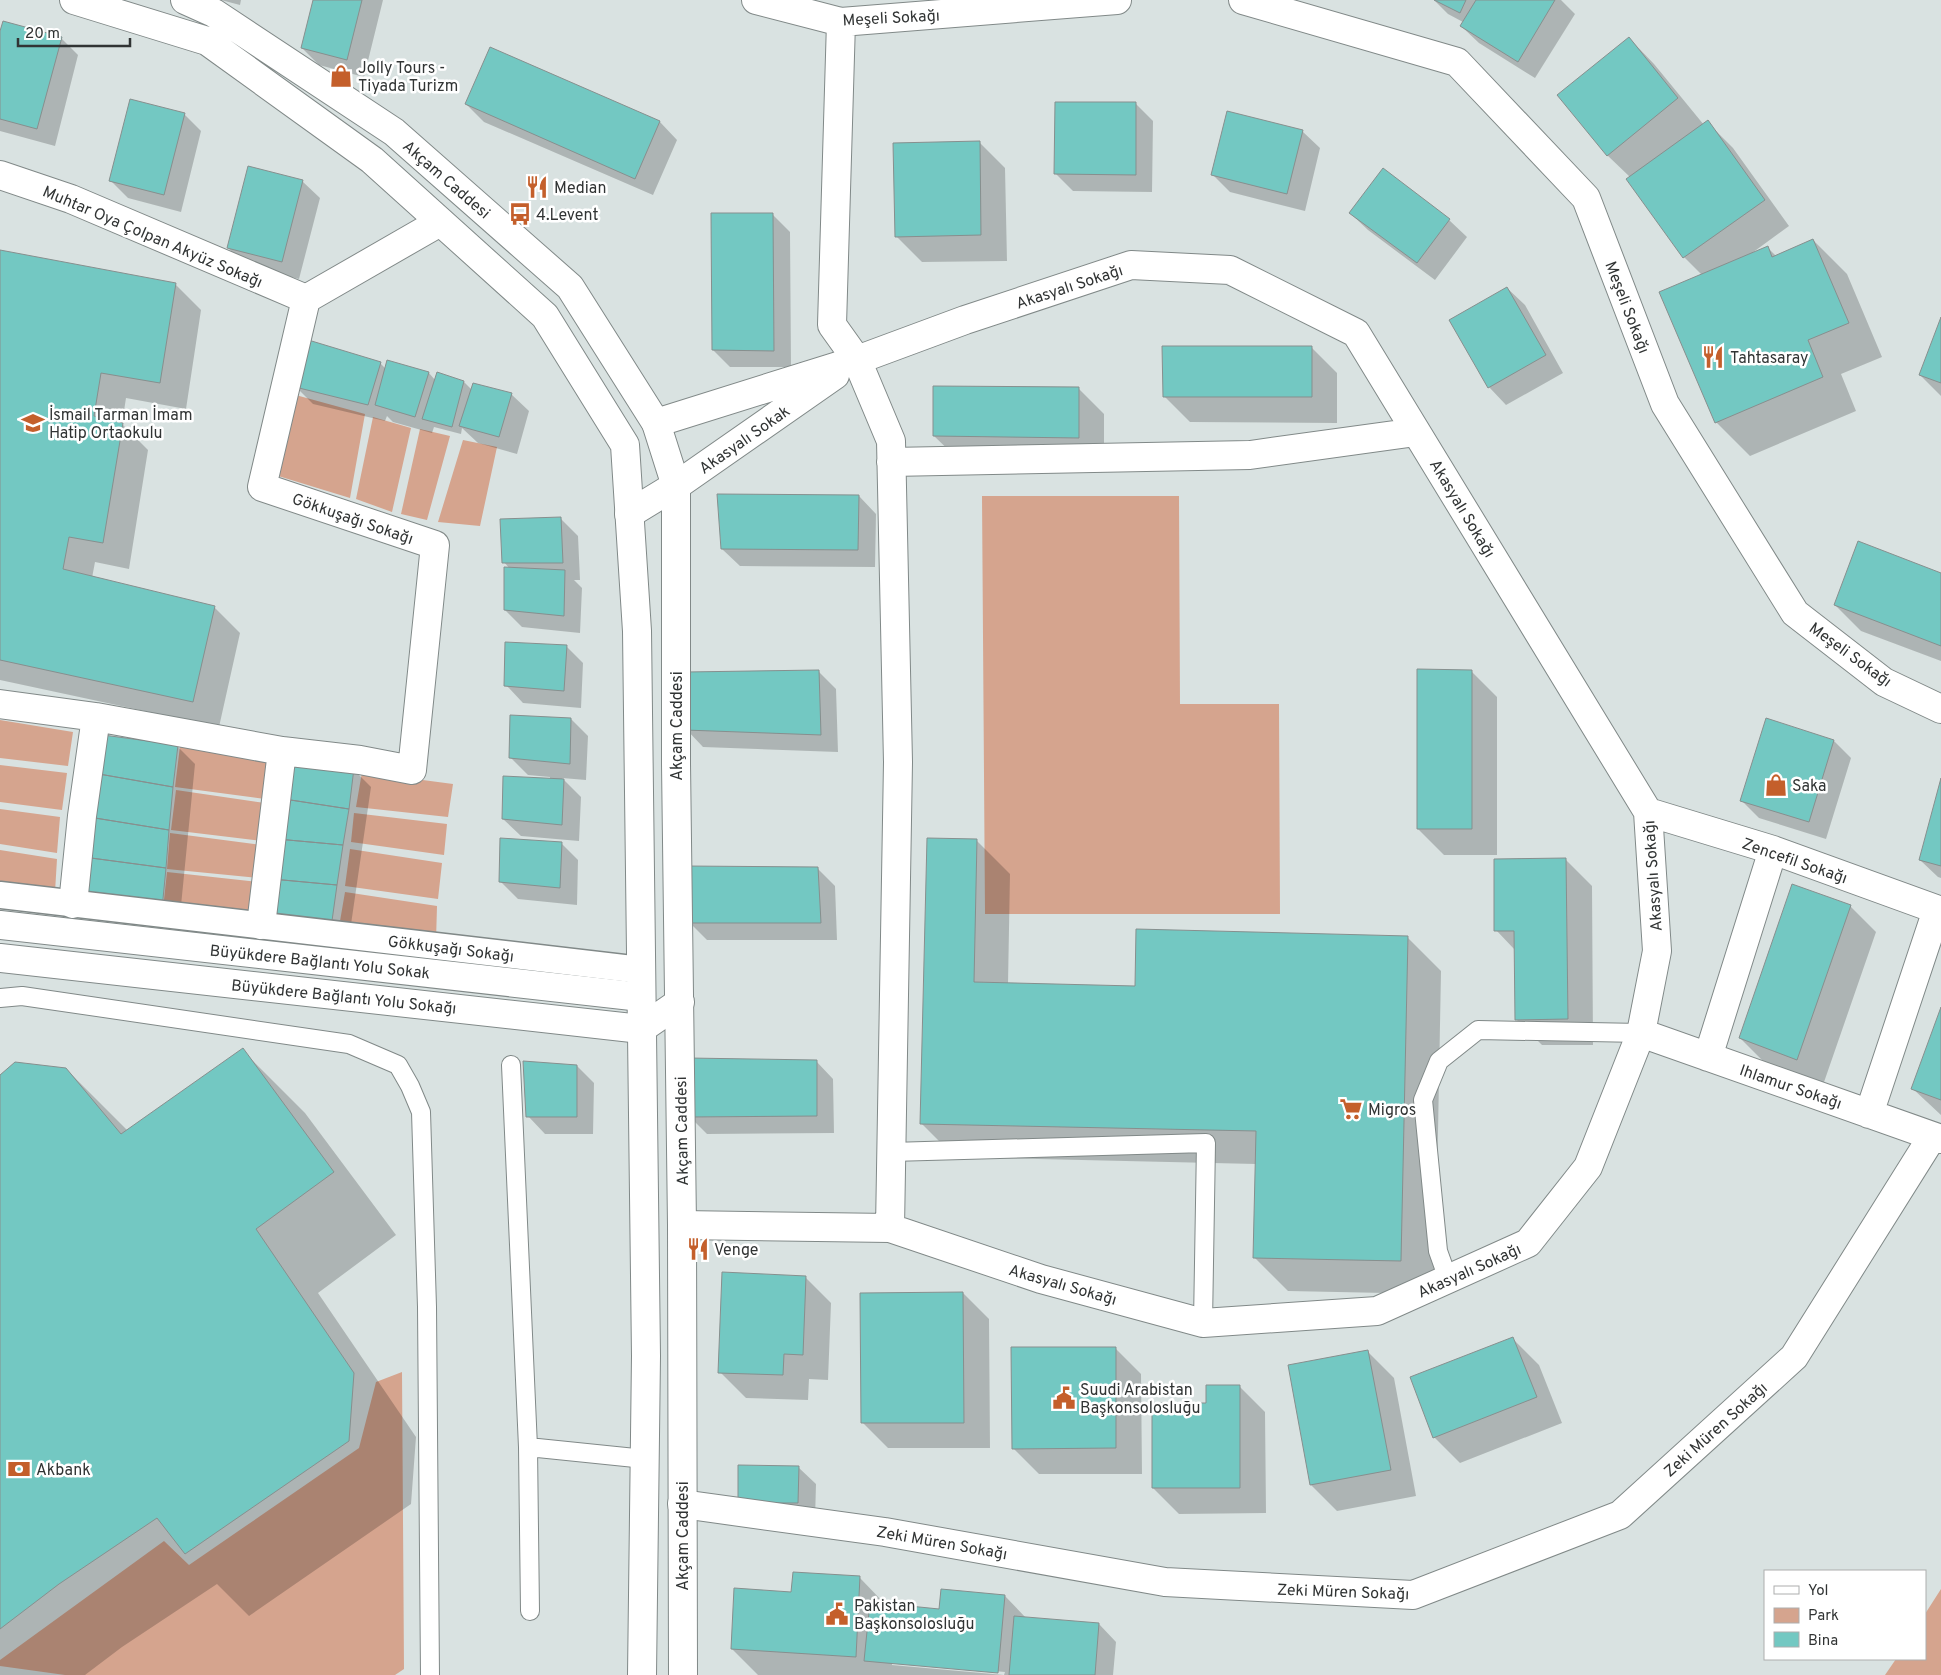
<svg xmlns="http://www.w3.org/2000/svg" width="1941" height="1675" font-family="Overpass,sans-serif">
  <style>
    .green { fill: #d5a48e }
    .shadow { fill: #0003; fill-rule: evenodd }
    .building { fill: #73c8c2; stroke: #878f8e }
    .lines { fill: none; stroke-linecap: round; stroke-linejoin: round }
    .service-casing { stroke: #818988; stroke-width: 20 }
    .pedestrian-casing { stroke: #818988; stroke-width: 29 }
    .minor-casing { stroke: #818988; stroke-width: 30 }
    .tertiary-casing { stroke: #818988; stroke-width: 30 }
    .secondary-casing { stroke: #818988; stroke-width: 30 }
    .service { stroke: #fff; stroke-width: 18 }
    .pedestrian { stroke: #fff; stroke-width: 26 }
    .minor { stroke: #fff; stroke-width: 28 }
    .tertiary { stroke: #fff; stroke-width: 28 }
    .secondary { stroke: #fff; stroke-width: 28 }
    .labels { text-anchor: middle; stroke-width: 5; stroke-linejoin: round; paint-order: stroke }
    .street-label { font-size: 16px; fill: #313434; stroke: #fff }
    .poi-label { font-size: 16px; fill: #313434; stroke: #fff; text-anchor: start }
  </style>
  <rect width="100%" height="100%" fill="#d9e2e1"/>
  <!-- green -->
  <path class="green" d="M 292,394 L 365,414 L 350,498 L 275,475 Z
    M 373,417 L 411,428 L 392,512 L 356,499 Z
    M 420,429 L 450,436 L 427,520 L 401,514 Z
    M 463,440 L 497,447 L 480,526 L 438,522 Z
    M 982,496 L 1179,496 L 1180,704 L 1279,704 L 1280,914 L 985,914 Z
    M 0,720 L 73,732 L 68,766 L 0,758 Z
    M 180,746 L 271,759 L 265,799 L 175,787 Z
    M 0,765 L 67,773 L 62,810 L 0,802 Z
    M 362,772 L 453,784 L 448,817 L 356,807 Z
    M 176,790 L 265,803 L 262,841 L 171,830 Z
    M 0,809 L 60,817 L 57,853 L 0,844 Z
    M 354,813 L 447,824 L 444,855 L 351,842 Z
    M 170,833 L 261,845 L 258,878 L 167,869 Z
    M 350,849 L 442,863 L 438,899 L 345,886 Z
    M 0,850 L 57,859 L 55,892 L 0,885 Z
    M 167,872 L 258,882 L 254,920 L 163,909 Z
    M 345,892 L 437,906 L 436,941 L 339,927 Z
    M 402,1372 L 404,1669 L 395,1675 L 65,1675 L 0,1666 L 0,1660 L 164,1541 L 189,1565 L 359,1448 L 376,1382 Z
    M 1941,1589 L 1941,1675 L 1885,1675 L 1896,1659 L 1925,1659 L 1925,1614 Z"/>
  <!-- shadow -->
  <path class="shadow" d="M 221,0 L 241,0 L 240,5 Z
    M 314,0 L 383,0 L 364,77 L 319,65 L 302,48 Z
    M 1434,0 L 1561,0 L 1575,14 L 1535,78 L 1479,43 L 1461,26 L 1463,22 L 1448,14 Z
    M 0,36 L 61,38 L 78,55 L 55,146 L 0,131 Z
    M 1629,38 L 1654,64 L 1704,125 L 1707,122 L 1733,148 L 1789,226 L 1752,253 L 1768,248 L 1776,256 L 1813,240 L 1847,274 L 1882,357 L 1841,374 L 1856,411 L 1750,456 L 1716,422 L 1702,275 L 1684,257 L 1630,177 L 1607,155 Z
    M 491,49 L 660,122 L 677,140 L 653,195 L 484,122 L 466,104 Z
    M 1136,104 L 1153,121 L 1152,192 L 1073,191 L 1056,174 Z
    M 184,114 L 201,131 L 181,212 L 128,198 L 110,180 Z
    M 1302,131 L 1320,148 L 1305,211 L 1230,192 L 1213,175 Z
    M 979,142 L 1005,168 L 1007,261 L 922,262 L 896,236 Z
    M 1383,169 L 1449,220 L 1467,237 L 1435,280 L 1368,230 L 1350,213 Z
    M 302,181 L 320,198 L 299,279 L 245,265 L 228,248 Z
    M 773,215 L 790,232 L 791,367 L 730,367 L 713,350 Z
    M 0,251 L 175,284 L 201,310 L 186,409 L 126,398 L 122,424 L 148,450 L 129,569 L 95,562 L 92,578 L 214,607 L 240,633 L 219,727 L 0,680 Z
    M 1507,288 L 1525,305 L 1563,373 L 1506,405 L 1489,387 L 1451,320 Z
    M 1941,321 L 1941,396 L 1920,375 Z
    M 1311,347 L 1337,373 L 1337,423 L 1190,422 L 1164,396 Z
    M 388,362 L 429,373 L 435,380 L 437,374 L 464,382 L 472,390 L 511,394 L 529,411 L 517,454 L 478,443 L 462,428 L 461,434 L 434,427 L 432,433 L 393,422 L 387,416 L 385,421 L 313,404 L 296,387 L 380,363 L 386,369 Z
    M 1078,388 L 1104,414 L 1104,463 L 960,461 L 934,436 Z
    M 859,496 L 876,514 L 875,567 L 740,566 L 722,549 Z
    M 560,518 L 578,536 L 580,580 L 574,580 L 582,588 L 580,633 L 522,627 L 505,610 L 510,569 L 504,562 Z
    M 1941,574 L 1941,661 L 1861,631 L 1835,605 Z
    M 566,646 L 583,663 L 581,708 L 523,703 L 506,685 Z
    M 1471,671 L 1497,697 L 1497,855 L 1444,855 L 1418,829 Z
    M 819,672 L 836,689 L 838,752 L 703,747 L 686,729 Z
    M 571,719 L 588,736 L 586,780 L 562,778 L 581,797 L 579,841 L 521,836 L 503,819 L 550,779 L 550,777 L 528,775 L 510,757 Z
    M 1834,741 L 1851,758 L 1826,839 L 1759,818 L 1742,801 Z
    M 178,747 L 195,764 L 179,926 L 104,916 Z
    M 353,769 L 371,787 L 348,945 L 285,939 Z
    M 1941,782 L 1941,878 L 1938,877 L 1920,860 Z
    M 976,840 L 1010,874 L 1008,984 L 1136,987 L 1407,937 L 1441,971 L 1435,1294 L 1288,1291 L 1254,1257 L 1256,1164 L 955,1157 L 921,1123 Z
    M 561,843 L 578,860 L 577,905 L 518,899 L 501,882 Z
    M 1566,860 L 1592,886 L 1593,1045 L 1542,1045 L 1516,1019 L 1515,950 L 1496,930 Z
    M 818,869 L 835,886 L 837,940 L 707,940 L 689,922 Z
    M 1850,906 L 1876,932 L 1823,1085 L 1766,1064 L 1740,1038 Z
    M 1941,1010 L 1941,1115 L 1912,1088 Z
    M 242,1050 L 305,1113 L 396,1235 L 318,1293 L 416,1437 L 411,1504 L 249,1616 L 217,1584 L 122,1647 L 85,1675 L 0,1675 L 0,1076 L 66,1069 L 128,1131 Z
    M 816,1061 L 833,1079 L 834,1133 L 707,1134 L 690,1117 Z
    M 577,1066 L 594,1083 L 593,1134 L 545,1134 L 528,1116 Z
    M 805,1277 L 831,1303 L 828,1380 L 809,1379 L 808,1400 L 746,1398 L 720,1372 Z
    M 963,1293 L 989,1319 L 990,1448 L 888,1448 L 862,1422 Z
    M 1513,1339 L 1539,1365 L 1562,1423 L 1460,1463 L 1434,1437 Z
    M 1115,1348 L 1141,1374 L 1142,1474 L 1039,1474 L 1013,1448 Z
    M 1368,1352 L 1394,1378 L 1416,1496 L 1337,1511 L 1311,1485 Z
    M 1239,1386 L 1265,1412 L 1266,1513 L 1179,1514 L 1153,1488 Z
    M 798,1467 L 816,1484 L 815,1520 L 756,1520 Z
    M 860,1578 L 886,1605 L 940,1610 L 1005,1596 L 1026,1618 L 1099,1624 L 1116,1642 L 1113,1675 L 758,1675 L 732,1649 L 792,1593 ZM 892,1662 L 1005,1672 L 1004,1675 L 892,1665 Z"/>
  <!-- building -->
  <path class="building" d="M 313,0 L 362,0 L 347,60 L 301,48 Z
    M 1434,0 L 1466,0 L 1460,13 Z
    M 1476,0 L 1555,0 L 1518,62 L 1460,26 Z
    M 3,21 L 62,37 L 37,129 L 0,119 L 0,31 Z
    M 1629,37 L 1678,98 L 1607,156 L 1557,95 Z
    M 490,47 L 660,121 L 635,179 L 465,104 Z
    M 130,99 L 185,113 L 164,195 L 109,181 Z
    M 1055,102 L 1136,102 L 1136,175 L 1054,174 Z
    M 1227,111 L 1303,130 L 1287,194 L 1211,175 Z
    M 1708,120 L 1765,200 L 1683,258 L 1626,179 Z
    M 980,141 L 981,235 L 895,237 L 893,143 Z
    M 248,166 L 303,180 L 282,262 L 227,248 Z
    M 1383,168 L 1450,219 L 1417,263 L 1349,213 Z
    M 711,213 L 773,213 L 774,351 L 712,350 Z
    M 1813,239 L 1849,323 L 1808,340 L 1823,377 L 1715,423 L 1659,292 L 1768,246 L 1772,257 Z
    M 0,250 L 176,283 L 160,383 L 101,373 L 94,416 L 123,423 L 103,543 L 69,537 L 63,569 L 215,606 L 193,702 L 0,660 Z
    M 1507,287 L 1546,355 L 1488,388 L 1449,320 Z
    M 1941,317 L 1941,383 L 1919,375 Z
    M 305,339 L 381,362 L 368,405 L 295,387 Z
    M 1162,346 L 1312,346 L 1312,397 L 1163,397 Z
    M 387,360 L 429,372 L 415,417 L 375,405 Z
    M 437,372 L 464,381 L 452,427 L 422,419 Z
    M 473,383 L 512,393 L 499,437 L 459,426 Z
    M 933,386 L 1079,387 L 1079,438 L 933,436 Z
    M 717,494 L 859,495 L 858,550 L 721,549 Z
    M 561,517 L 563,563 L 502,563 L 500,519 Z
    M 1858,541 L 1941,573 L 1941,646 L 1834,605 Z
    M 504,567 L 565,570 L 564,616 L 504,610 Z
    M 505,642 L 567,645 L 564,691 L 504,686 Z
    M 1417,669 L 1472,670 L 1472,829 L 1417,829 Z
    M 819,670 L 821,735 L 685,730 L 686,672 Z
    M 510,715 L 571,718 L 570,764 L 509,758 Z
    M 1766,718 L 1834,740 L 1809,822 L 1740,801 Z
    M 103,735 L 178,745 L 173,787 L 99,774 Z
    M 294,755 L 354,768 L 349,809 L 284,799 Z
    M 99,774 L 173,787 L 169,830 L 95,818 Z
    M 503,776 L 564,779 L 562,825 L 502,819 Z
    M 1941,778 L 1941,866 L 1919,860 Z
    M 284,799 L 349,809 L 343,845 L 277,839 Z
    M 95,818 L 169,830 L 166,868 L 91,858 Z
    M 500,838 L 562,842 L 560,888 L 499,882 Z
    M 927,838 L 977,839 L 974,982 L 1135,986 L 1136,929 L 1408,936 L 1401,1261 L 1253,1258 L 1256,1131 L 920,1124 Z
    M 277,839 L 343,845 L 337,885 L 272,879 Z
    M 91,858 L 166,868 L 162,909 L 85,899 Z
    M 1566,858 L 1568,1019 L 1515,1020 L 1514,931 L 1494,931 L 1494,859 Z
    M 686,866 L 818,867 L 821,923 L 688,923 Z
    M 272,879 L 337,885 L 331,928 L 266,922 Z
    M 1792,884 L 1851,905 L 1797,1060 L 1739,1038 Z
    M 1941,1007 L 1941,1100 L 1911,1089 Z
    M 243,1048 L 334,1172 L 256,1229 L 354,1373 L 349,1441 L 185,1554 L 157,1518 L 59,1584 L 0,1629 L 0,1075 L 15,1062 L 66,1068 L 121,1134 Z
    M 688,1058 L 817,1060 L 817,1116 L 689,1117 Z
    M 523,1061 L 577,1065 L 577,1117 L 526,1117 Z
    M 722,1272 L 806,1276 L 803,1355 L 784,1354 L 783,1375 L 718,1373 Z
    M 963,1292 L 964,1423 L 861,1423 L 860,1293 Z
    M 1513,1337 L 1537,1397 L 1433,1438 L 1410,1377 Z
    M 1011,1347 L 1116,1347 L 1116,1448 L 1012,1449 Z
    M 1368,1350 L 1391,1470 L 1310,1485 L 1288,1365 Z
    M 1206,1385 L 1240,1385 L 1240,1488 L 1152,1488 L 1152,1403 L 1206,1403 Z
    M 738,1465 L 799,1466 L 798,1503 L 738,1503 Z
    M 793,1572 L 860,1576 L 856,1657 L 731,1649 L 734,1588 L 791,1592 Z
    M 941,1589 L 1005,1595 L 998,1673 L 864,1661 L 870,1602 L 939,1609 Z
    M 1014,1616 L 1099,1623 L 1095,1675 L 1009,1675 Z"/>
  <g class="lines">
    <defs>
      <path id="service" d="M 0,998 L 22,996 L 349,1044 L 398,1065 L 410,1086 L 421,1112 L 427,1307 L 430,1675
        M 511,1065 L 528,1447 L 530,1611
        M 891,1152 L 1206,1143 L 1203,1323
        M 1448,1279 L 1438,1251 L 1423,1100 L 1439,1061 L 1478,1030 L 1641,1033
        M 528,1447 L 645,1459"/>
      <path id="pedestrian" d="M 0,895 L 641,970"/>
      <path id="minor" d="M 756,0 L 841,22 L 1117,0
        M 1243,0 L 1457,62 L 1586,198 L 1665,404 L 1795,613 L 1884,682 L 1941,709
        M 841,22 L 832,325 L 857,360 L 891,441 L 898,762 L 890,1228
        M 0,175 L 71,199 L 306,299
        M 656,423 L 857,360 L 965,320 L 1131,265 L 1230,270 L 1356,333 L 1648,812 L 1657,951 L 1641,1033 L 1588,1167 L 1528,1243 L 1377,1311 L 1203,1323 L 1041,1279 L 890,1228 L 682,1225
        M 891,462 L 1250,455 L 1416,432
        M 629,514 L 683,481 L 835,375
        M 0,704 L 96,717 L 282,751 L 360,760 L 412,770 L 435,545 L 262,487 L 306,299 L 440,222
        M 1648,812 L 1773,850 L 1941,911
        M 73,904 L 82,816 L 96,717
        M 261,925 L 282,751
        M 1641,1033 L 1941,1139
        M 1708,1057 L 1773,850
        M 1869,1114 L 1937,910
        M 682,1504 L 885,1532 L 1165,1582 L 1413,1595 L 1620,1515 L 1794,1357 L 1932,1137"/>
      <path id="tertiary" d="M 0,925 L 641,997
        M 0,958 L 641,1029 L 680,1002"/>
      <path id="secondary" d="M 74,0 L 207,41 L 372,160 L 545,316 L 625,445 L 637,631 L 646,1356 L 642,1675
        M 185,0 L 214,13 L 394,132 L 570,287 L 656,423 L 676,486 L 676,764 L 682,1225 L 683,1675"/>
    </defs>
    <!-- service casing -->
    <use href="#service" class="service-casing"/>
    <!-- pedestrian casing -->
    <use href="#pedestrian" class="pedestrian-casing"/>
    <!-- minor casing -->
    <use href="#minor" class="minor-casing"/>
    <!-- tertiary casing -->
    <use href="#tertiary" class="tertiary-casing"/>
    <!-- secondary casing -->
    <use href="#secondary" class="secondary-casing"/>
    <!-- service -->
    <use href="#service" class="service"/>
    <!-- pedestrian -->
    <use href="#pedestrian" class="pedestrian"/>
    <!-- minor -->
    <use href="#minor" class="minor"/>
    <!-- tertiary -->
    <use href="#tertiary" class="tertiary"/>
    <!-- secondary -->
    <use href="#secondary" class="secondary"/>
  </g>
  <!-- icons -->
  <defs>
    <symbol id="shop-bare" viewBox="-9 -9 18 18"><path d="M-5-2.5h2.3a2.7 3.5 0 0 1 5.4 0H5L5.5 6h-11ZM-1.5-2.5h3a1.5 2.3 0 0 0-3 0Z" fill="#c45f2b" stroke="#fff" stroke-width="2.5" paint-order="stroke"/></symbol>
    <symbol id="restaurant-bare" viewBox="-9 -9 18 18"><path d="M-5-6h1v4h1v-4h1v4h1v-4h1v5L-1.5 .5V6h-2V.5L-5-1ZM5-6V6H3V1.5H1.5Q1.5-4 5-6Z" fill="#c45f2b" stroke="#fff" stroke-width="2.5" paint-order="stroke"/></symbol>
    <symbol id="bus-bare" viewBox="-9 -9 18 18"><path d="M-5-6H5V4H4V6H2V4H-2V6H-4V4H-5ZM-3.5-4V0h7V-4ZM-3.5 1.2v1.5H-2V1.2ZM2 1.2v1.5H3.5V1.2Z" fill="#c45f2b" stroke="#fff" stroke-width="2.5" paint-order="stroke"/></symbol>
    <symbol id="school-bare" viewBox="-9 -9 18 18"><path d="M0-5L7-2L0 1L-7-2ZM-4 1L0 2.5L4 1V4Q0 6-4 4Z" fill="#c45f2b" stroke="#fff" stroke-width="2.5" paint-order="stroke"/></symbol>
    <symbol id="supermarket-bare" viewBox="-9 -9 18 18"><path d="M-6-5.5h2.5l.6 2H6L4.5 2H-2.5L-4.4-4H-6ZM-1.5 3.2a1.3 1.3 0 1 0 .1 0ZM3 3.2a1.3 1.3 0 1 0 .1 0Z" fill="#c45f2b" stroke="#fff" stroke-width="2.5" paint-order="stroke"/></symbol>
    <symbol id="civic-bare" viewBox="-9 -9 18 18"><path d="M-.6-6.5H3V-4.5H.6V-3L4-1V1h2V6H-6V1h2V-1L-.6-3ZM-1.2 2.5V6h2.4V2.5Z" fill="#c45f2b" stroke="#fff" stroke-width="2.5" paint-order="stroke"/></symbol>
    <symbol id="bank-bare" viewBox="-9 -9 18 18"><path d="M-6-4H6V4H-6ZM0-2.3a2.3 2.3 0 1 0 0 4.6a2.3 2.3 0 1 0 0-4.6Z" fill="#c45f2b" stroke="#fff" stroke-width="2.5" paint-order="stroke"/></symbol>
  </defs>
  <g fill-rule="evenodd">
    <use href="#shop-bare" x="325" y="60" width="32" height="32"/>
    <use href="#restaurant-bare" x="521" y="171" width="32" height="32"/>
    <use href="#bus-bare" x="504" y="198" width="32" height="32"/>
    <use href="#restaurant-bare" x="1697" y="341" width="32" height="32"/>
    <use href="#school-bare" x="17" y="407" width="32" height="32"/>
    <use href="#shop-bare" x="1760" y="769" width="32" height="32"/>
    <use href="#supermarket-bare" x="1335" y="1093" width="32" height="32"/>
    <use href="#restaurant-bare" x="682" y="1233" width="32" height="32"/>
    <use href="#civic-bare" x="1048" y="1382" width="32" height="32"/>
    <use href="#bank-bare" x="3" y="1453" width="32" height="32"/>
    <use href="#civic-bare" x="821" y="1598" width="32" height="32"/>
  </g>
  <g class="labels">
    <!-- street labels -->
    <g class="street-label">
      <text transform="translate(891 17) rotate(-3)" y="6">Meşeli Sokağı</text>
      <text transform="translate(447 179) rotate(41)" y="6">Akçam Caddesi</text>
      <text transform="translate(153 236) rotate(23)" y="6">Muhtar Oya Çolpan Akyüz Sokağı</text>
      <text transform="translate(1069 286) rotate(-18)" y="6">Akasyalı Sokağı</text>
      <text transform="translate(1628 307) rotate(69)" y="6">Meşeli Sokağı</text>
      <text transform="translate(744 439) rotate(-35)" y="6">Akasyalı Sokak</text>
      <text transform="translate(1463 508) rotate(59)" y="6">Akasyalı Sokağı</text>
      <text transform="translate(353 518) rotate(19)" y="6">Gökkuşağı Sokağı</text>
      <text transform="translate(1851 654) rotate(36)" y="6">Meşeli Sokağı</text>
      <text transform="translate(676 726) rotate(-90)" y="6">Akçam Caddesi</text>
      <text transform="translate(1795 860) rotate(19)" y="6">Zencefil Sokağı</text>
      <text transform="translate(1652 876) rotate(-94)" y="6">Akasyalı Sokağı</text>
      <text transform="translate(451 948) rotate(7)" y="6">Gökkuşağı Sokağı</text>
      <text transform="translate(320 961) rotate(6)" y="6">Büyükdere Bağlantı Yolu Sokak</text>
      <text transform="translate(344 996) rotate(6)" y="6">Büyükdere Bağlantı Yolu Sokağı</text>
      <text transform="translate(1791 1086) rotate(19)" y="6">Ihlamur Sokağı</text>
      <text transform="translate(681 1131) rotate(-91)" y="6">Akçam Caddesi</text>
      <text transform="translate(1469 1270) rotate(-24)" y="6">Akasyalı Sokağı</text>
      <text transform="translate(1063 1284) rotate(16)" y="6">Akasyalı Sokağı</text>
      <text transform="translate(1715 1429) rotate(-42)" y="6">Zeki Müren Sokağı</text>
      <text transform="translate(682 1536) rotate(-90)" y="6">Akçam Caddesi</text>
      <text transform="translate(942 1542) rotate(10)" y="6">Zeki Müren Sokağı</text>
      <text transform="translate(1343 1591) rotate(2)" y="6">Zeki Müren Sokağı</text>
    </g>
    <!-- poi labels -->
    <g class="poi-label">
      <text x="358" y="73">Jolly Tours -<tspan x="358" dy="18">Tiyada Turizm</tspan></text>
      <text x="554" y="193">Median</text>
      <text x="536" y="220">4.Levent</text>
      <text x="1730" y="363">Tahtasaray</text>
      <text x="49" y="420">İsmail Tarman İmam<tspan x="49" dy="18">Hatip Ortaokulu</tspan></text>
      <text x="1792" y="791">Saka</text>
      <text x="1368" y="1115">Migros</text>
      <text x="714" y="1255">Venge</text>
      <text x="1080" y="1395">Suudi Arabistan<tspan x="1080" dy="18">Başkonsolosluğu</tspan></text>
      <text x="36" y="1475">Akbank</text>
      <text x="854" y="1611">Pakistan<tspan x="854" dy="18">Başkonsolosluğu</tspan></text>
    </g>
  </g>
  <!-- legend -->
  <rect x="1764" y="1570" width="162" height="90" fill="#ffffff" stroke="#adaeae"/>
  <rect x="1774" y="1586" width="25" height="8" fill="#ffffff" stroke="#adaeae"/>
  <text x="1808" y="1595" font-size="15" fill="#313434">Yol</text>
  <rect x="1774" y="1608" width="25" height="15" fill="#d5a48e" stroke="#adaeae"/>
  <text x="1808" y="1620" font-size="15" fill="#313434">Park</text>
  <rect x="1774" y="1632" width="25" height="15" fill="#73c8c2" stroke="#adaeae"/>
  <text x="1808" y="1645" font-size="15" fill="#313434">Bina</text>
  <!-- scale -->
  <path d="M18 38v8h112v-8" fill="none" stroke="#313434" stroke-width="2.5"/>
  <text x="25" y="38" font-size="15" fill="#313434" stroke="#ffffff" stroke-width="4" paint-order="stroke">20 m</text>
</svg>
